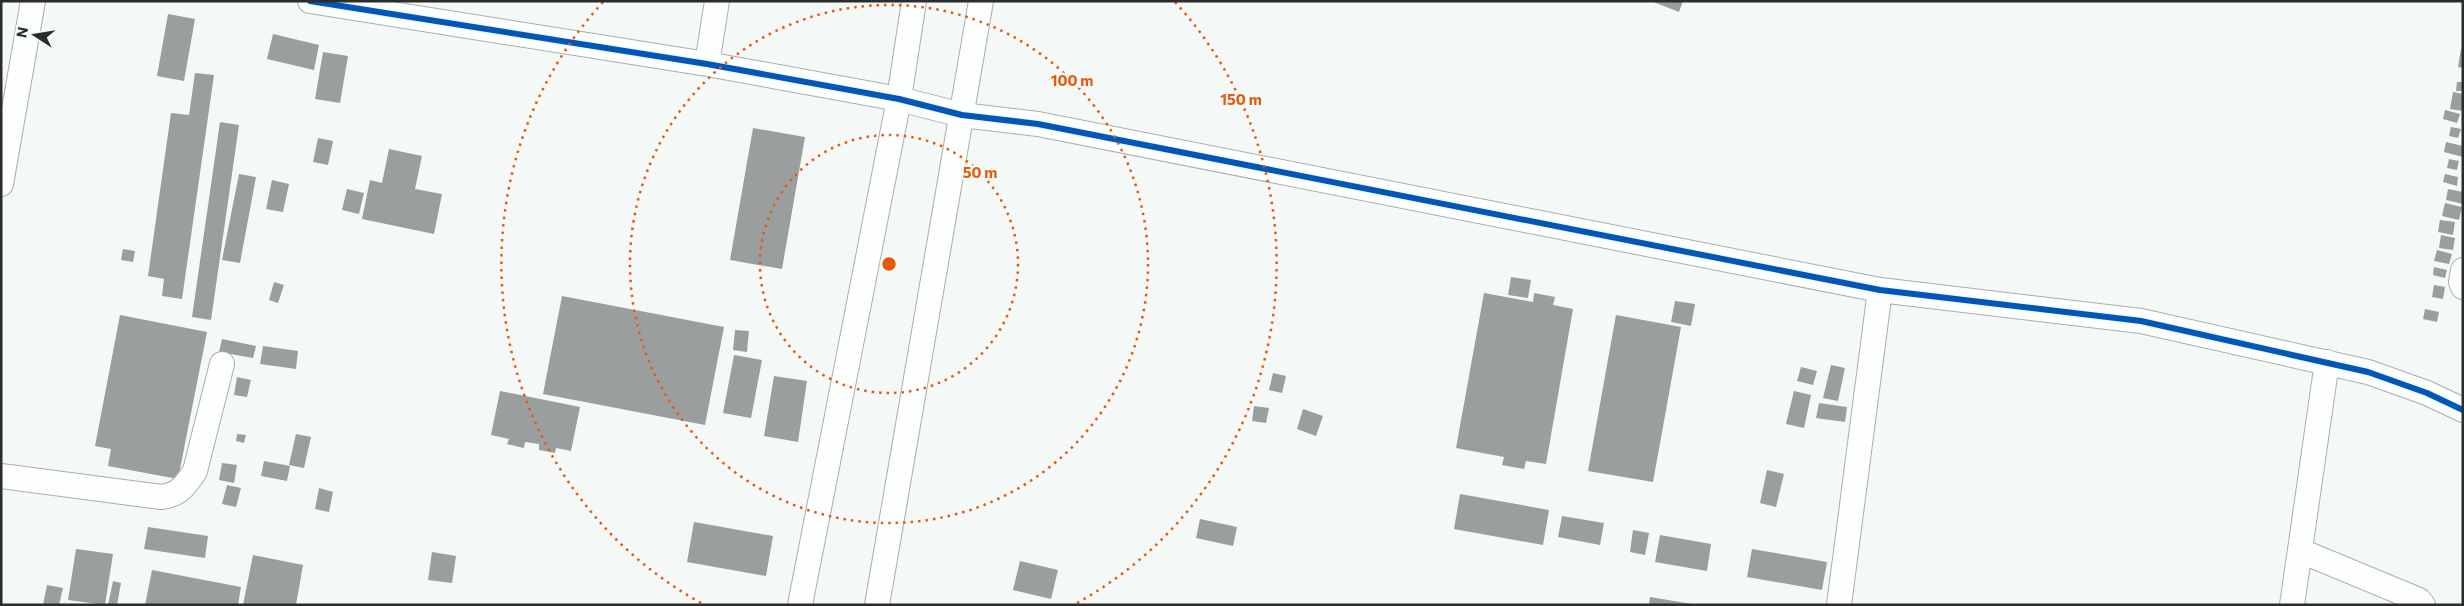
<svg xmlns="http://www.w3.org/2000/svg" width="2464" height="606" font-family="Commissioner,sans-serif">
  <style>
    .building { fill: #9b9e9e }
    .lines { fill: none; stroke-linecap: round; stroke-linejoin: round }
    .minor-casing { stroke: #abaeac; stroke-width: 26 }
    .minor { stroke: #fdfefe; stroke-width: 24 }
    .cycleway-casing { stroke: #f2faf7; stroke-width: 9 }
    .cycleway { stroke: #0057b8; stroke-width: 6 }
    .ring { fill: none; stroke: #e8590c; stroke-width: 2.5; stroke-dasharray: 2.5 5 }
    .centre { fill: #e8590c; stroke: #f2faf7; stroke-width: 2.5 }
    .ring-label { font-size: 15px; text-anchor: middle; font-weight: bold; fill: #e8590c; stroke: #f2faf7; stroke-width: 5; stroke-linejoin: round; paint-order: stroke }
  </style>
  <rect width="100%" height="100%" fill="#f4f8f6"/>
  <!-- building -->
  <path class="building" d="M 1651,1 L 1683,1 L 1679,12 Z
    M 168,14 L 195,19 L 184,81 L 157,76 Z
    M 273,34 L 319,45 L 314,70 L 267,59 Z
    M 2461,49 L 2463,49 L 2463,68 L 2458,67 Z
    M 323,52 L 348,56 L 340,103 L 315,99 Z
    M 195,73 L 214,75 L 182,299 L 162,296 L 164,279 L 148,276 L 171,113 L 189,115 Z
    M 2457,82 L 2463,82 L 2463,91 L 2456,91 Z
    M 2453,92 L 2463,94 L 2463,111 L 2450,109 Z
    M 2445,110 L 2460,114 L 2457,123 L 2443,119 Z
    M 220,122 L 239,125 L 211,320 L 192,317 Z
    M 2451,127 L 2461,129 L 2458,138 L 2449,136 Z
    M 753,128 L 805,137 L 782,269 L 730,260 Z
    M 318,138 L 333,141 L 328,165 L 313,162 Z
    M 2446,142 L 2463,146 L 2463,157 L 2444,152 Z
    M 389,149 L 422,156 L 415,189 L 442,194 L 434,234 L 362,219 L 370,180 L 382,183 Z
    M 2449,159 L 2459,161 L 2457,170 L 2447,168 Z
    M 239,174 L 256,177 L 240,263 L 222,260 Z
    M 2445,174 L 2458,177 L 2457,186 L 2443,182 Z
    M 272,180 L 289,184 L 283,212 L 266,209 Z
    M 347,189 L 364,193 L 359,214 L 342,210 Z
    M 2448,189 L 2463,192 L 2463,204 L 2446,200 Z
    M 2445,203 L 2462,207 L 2459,220 L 2442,216 Z
    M 2440,220 L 2455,222 L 2453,235 L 2438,232 Z
    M 2441,235 L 2455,238 L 2453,250 L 2439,248 Z
    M 123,249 L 135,251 L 133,262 L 121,260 Z
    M 2437,250 L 2452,254 L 2449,264 L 2434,261 Z
    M 2434,267 L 2447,270 L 2445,278 L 2433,275 Z
    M 1511,277 L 1531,280 L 1528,298 L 1508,295 Z
    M 274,282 L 284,285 L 278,303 L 269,300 Z
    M 2434,285 L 2445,287 L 2443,299 L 2432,297 Z
    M 1484,293 L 1533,302 L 1534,293 L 1555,297 L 1553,305 L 1573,309 L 1546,464 L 1526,461 L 1524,469 L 1502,465 L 1504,457 L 1456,448 Z
    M 562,296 L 724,327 L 705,425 L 543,394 Z
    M 1675,301 L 1695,304 L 1691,326 L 1671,322 Z
    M 2425,309 L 2439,312 L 2437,322 L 2423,319 Z
    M 120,315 L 207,332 L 178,479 L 108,466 L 111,449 L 95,446 Z
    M 1616,315 L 1681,327 L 1653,482 L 1588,471 Z
    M 735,330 L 749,331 L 747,352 L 733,350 Z
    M 222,339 L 256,346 L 253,358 L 219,352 Z
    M 263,346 L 298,351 L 296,369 L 260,364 Z
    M 734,355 L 762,360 L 751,418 L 723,413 Z
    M 1831,365 L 1845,368 L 1838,401 L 1823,398 Z
    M 1801,367 L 1817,371 L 1813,385 L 1797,381 Z
    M 1273,373 L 1286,376 L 1282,393 L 1269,390 Z
    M 774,376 L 807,381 L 798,442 L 764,436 Z
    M 237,377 L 251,380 L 247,397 L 234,395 Z
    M 500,391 L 580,407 L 571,451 L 556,448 L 555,453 L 539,450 L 539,444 L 525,442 L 524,448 L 507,444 L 509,439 L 491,435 Z
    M 1794,391 L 1811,395 L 1804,428 L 1786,424 Z
    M 1819,403 L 1847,407 L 1845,422 L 1816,418 Z
    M 1254,406 L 1269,408 L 1266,423 L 1252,421 Z
    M 1303,409 L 1323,416 L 1316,436 L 1297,429 Z
    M 237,434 L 246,435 L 244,443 L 236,441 Z
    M 296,434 L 311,437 L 304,468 L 289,465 Z
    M 264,461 L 290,466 L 287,481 L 261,476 Z
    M 222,463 L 237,465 L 234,483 L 219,480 Z
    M 1767,470 L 1784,474 L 1776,507 L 1760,503 Z
    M 227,485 L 241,488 L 236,507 L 222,504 Z
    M 319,488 L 333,492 L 329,512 L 315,509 Z
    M 1460,494 L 1549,510 L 1543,545 L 1454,529 Z
    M 1562,516 L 1604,523 L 1600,545 L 1558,537 Z
    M 1200,519 L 1237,527 L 1233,546 L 1196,538 Z
    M 694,522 L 773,536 L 766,576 L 687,562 Z
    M 148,527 L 208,536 L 205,558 L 144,549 Z
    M 1633,530 L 1649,533 L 1645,555 L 1630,552 Z
    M 1660,535 L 1711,544 L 1707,571 L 1655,562 Z
    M 76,549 L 113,554 L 105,605 L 68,600 Z
    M 1752,549 L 1827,562 L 1822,590 L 1747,577 Z
    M 432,552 L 456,556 L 452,583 L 428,580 Z
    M 253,555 L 303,565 L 296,605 L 243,605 Z
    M 1020,561 L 1058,570 L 1051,599 L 1013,590 Z
    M 152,570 L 241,587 L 238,605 L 145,605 Z
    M 113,581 L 121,583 L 117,605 L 108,605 Z
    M 47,585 L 63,588 L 59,605 L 43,605 Z
    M 1650,597 L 1692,604 L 1692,605 L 1649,605 Z"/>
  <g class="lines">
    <defs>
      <path id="minor" d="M 310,1 L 707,64 L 899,99 L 962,115 L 1038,124 L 1880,290 L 2141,321 L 2368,372 L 2427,393 L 2463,410
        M 707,64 L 717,1
        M 1,184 L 33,1
        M 2463,270 L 2461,282 L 2463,287
        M 1,476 L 161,497 C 179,495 185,486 195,471 L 222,364
        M 2301,551 L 2419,600 L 2423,605
        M 800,605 L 899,99 L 914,1
        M 877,605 L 981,1
        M 1839,605 L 1880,290
        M 2292,605 L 2327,362"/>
    </defs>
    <!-- minor casing -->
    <use href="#minor" class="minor-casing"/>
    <!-- minor -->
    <use href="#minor" class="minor"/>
    <defs>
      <path id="cycleway" d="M 310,1 L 707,64 L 899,99 L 962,115 L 1038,124 L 1880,290 L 2141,321 L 2368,372 L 2427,393 L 2463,410"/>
    </defs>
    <!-- cycleway casing -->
    <use href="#cycleway" class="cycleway-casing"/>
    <!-- cycleway -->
    <use href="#cycleway" class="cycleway"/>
  </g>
  <!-- distance rings -->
  <g class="ring">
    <circle cx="889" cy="264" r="129"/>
    <circle cx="889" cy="264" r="259"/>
    <path d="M701 603A388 388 0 0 1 603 2M1175 2A388 388 0 0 1 1077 603"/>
  </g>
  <circle cx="889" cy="264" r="8" class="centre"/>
  <g class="ring-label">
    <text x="1072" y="86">100 m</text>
    <text x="1241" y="105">150 m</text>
    <text x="980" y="178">50 m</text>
  </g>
  <!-- border -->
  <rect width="2464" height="606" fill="none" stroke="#2a2d2c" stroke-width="5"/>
  <!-- north arrow -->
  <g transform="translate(35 35) rotate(282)" stroke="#f2faf7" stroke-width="4" paint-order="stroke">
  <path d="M0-4L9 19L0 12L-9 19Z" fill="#2a2d2c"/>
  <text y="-8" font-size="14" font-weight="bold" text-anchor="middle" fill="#2a2d2c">N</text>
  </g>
</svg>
